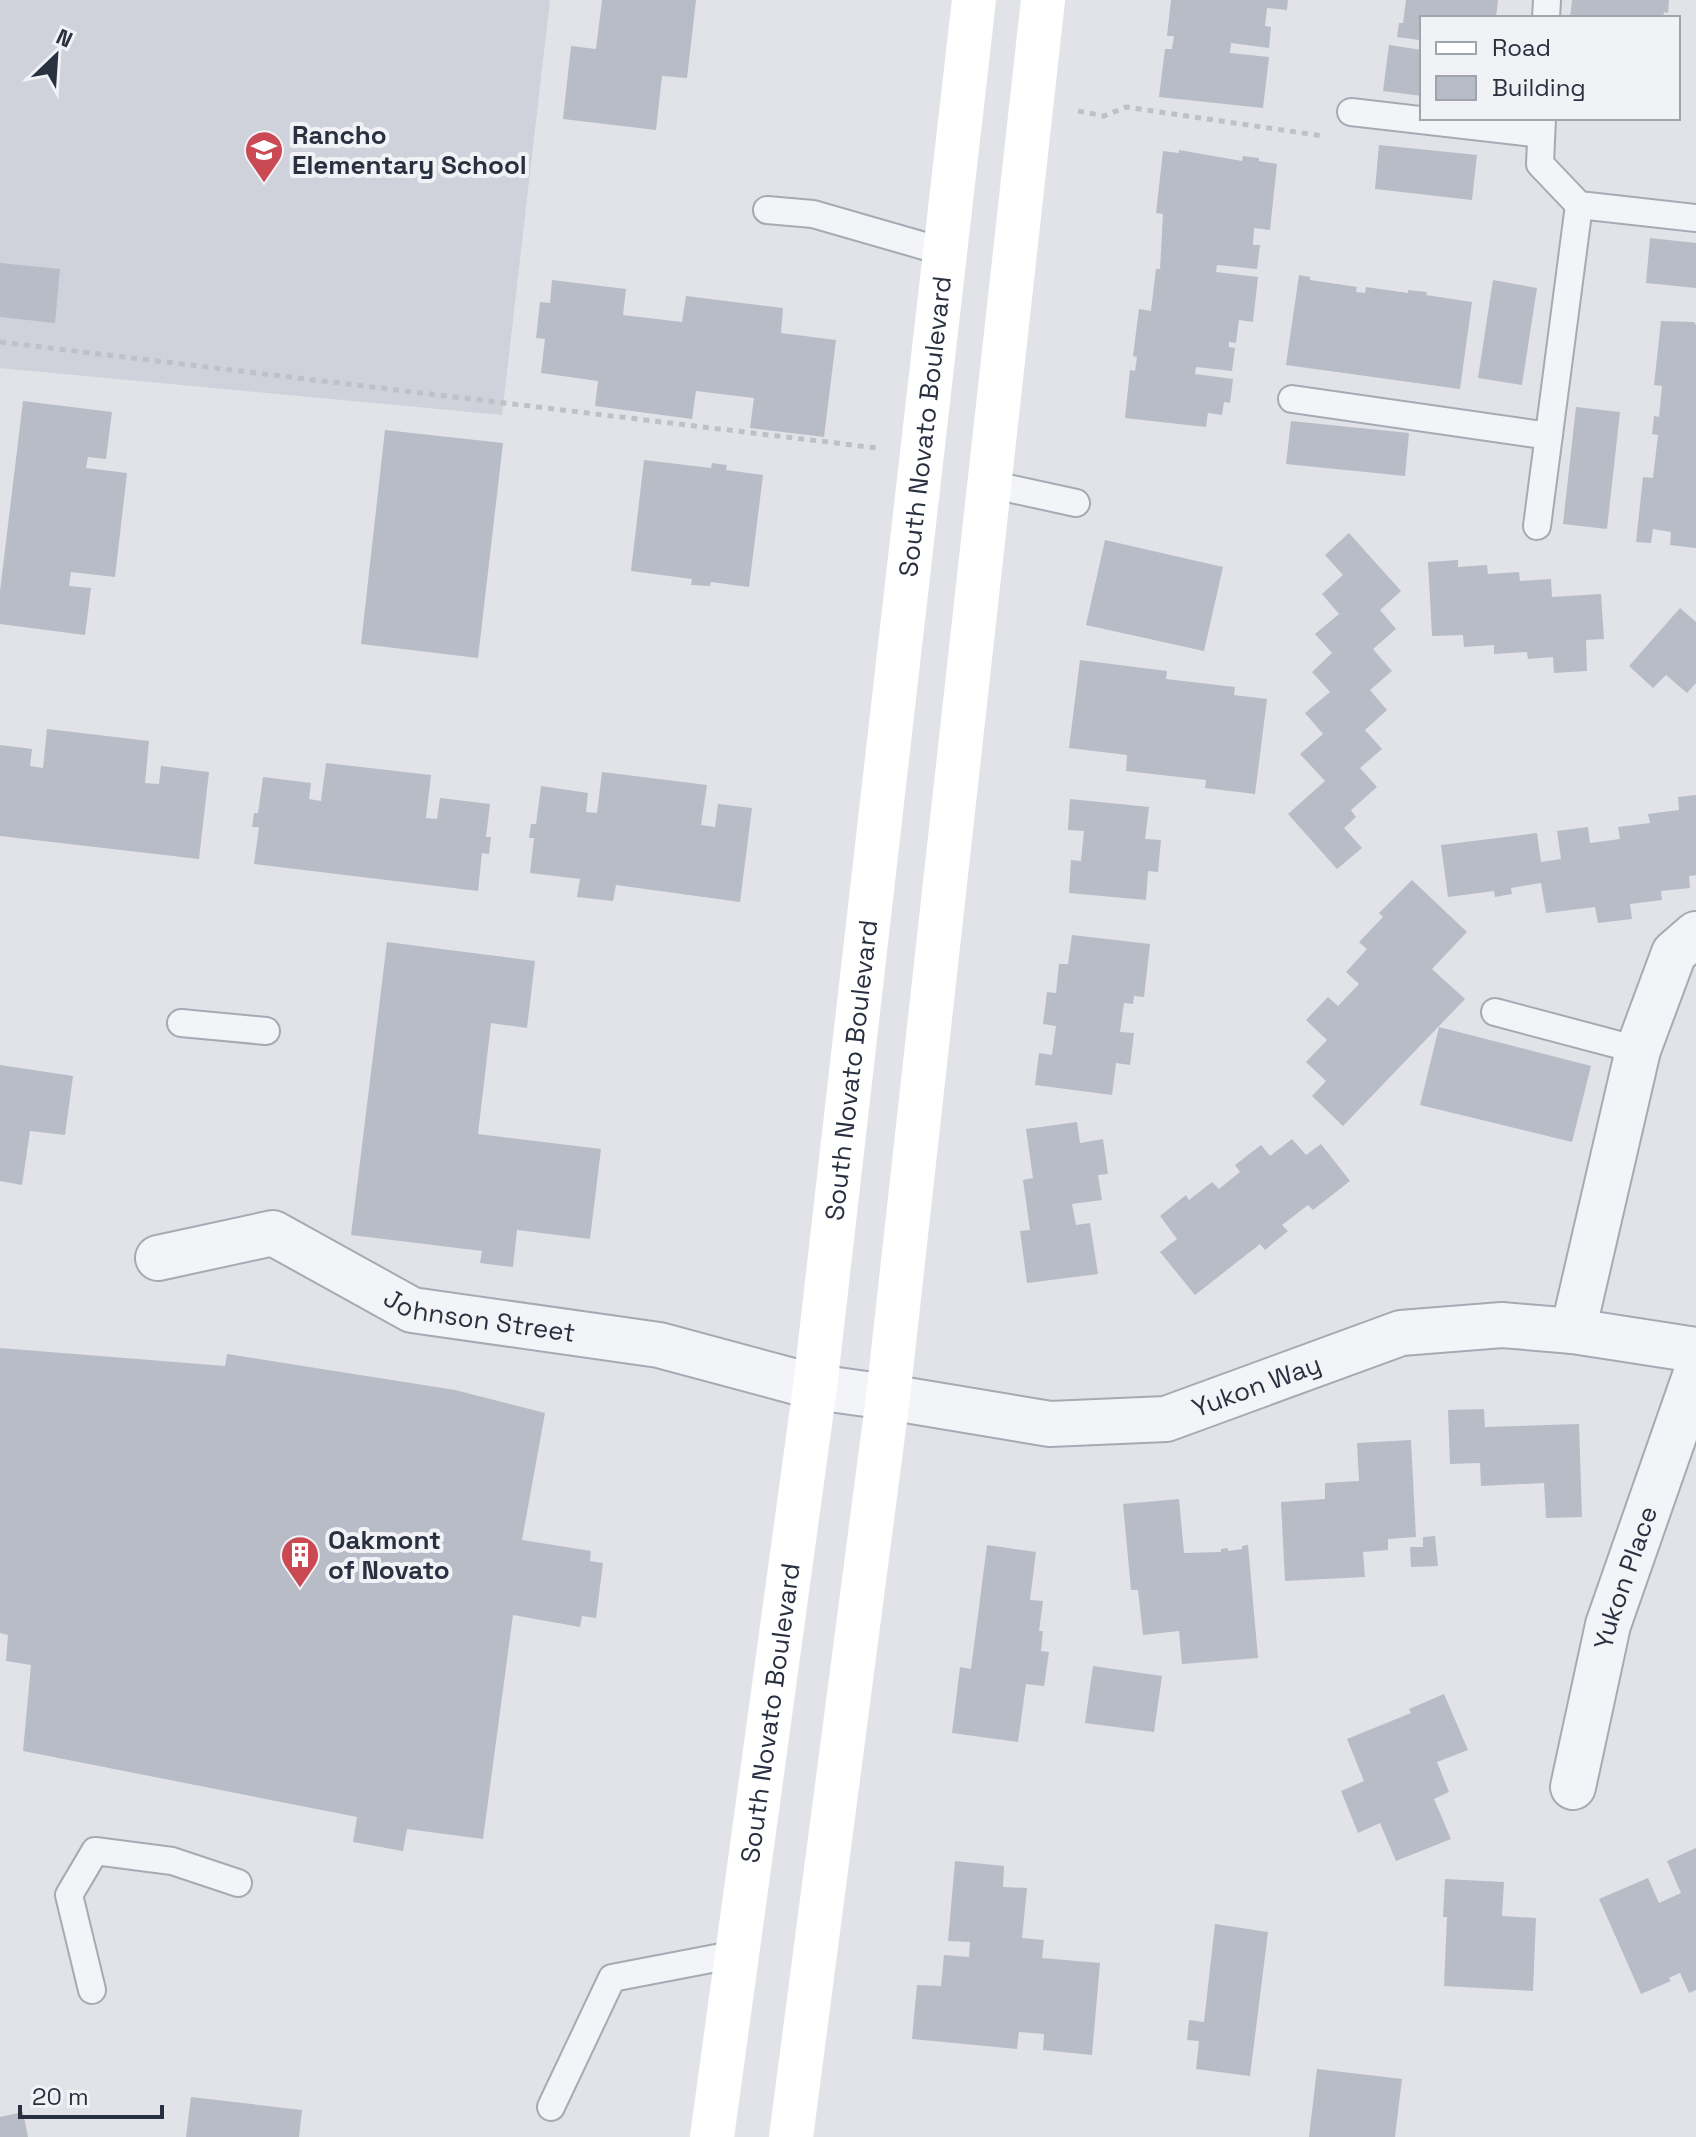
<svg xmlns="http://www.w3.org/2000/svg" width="1696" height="2137" font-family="'Space Grotesk',sans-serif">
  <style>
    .built { fill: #cfd2db }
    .building { fill: #b8bcc6 }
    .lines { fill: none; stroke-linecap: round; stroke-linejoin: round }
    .lane-casing { stroke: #a6aab3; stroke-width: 30 }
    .street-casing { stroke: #a6aab3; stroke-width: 48 }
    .path { stroke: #bec1c7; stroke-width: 5; stroke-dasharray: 6 6; stroke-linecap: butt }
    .lane { stroke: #f3f4f7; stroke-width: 26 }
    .street { stroke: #f3f4f7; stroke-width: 44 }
    .secondary { stroke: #fff; stroke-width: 44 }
    .labels { text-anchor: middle; stroke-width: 8; stroke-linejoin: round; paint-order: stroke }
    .poi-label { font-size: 26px; font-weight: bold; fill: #293040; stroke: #f0f2f6; text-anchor: start }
    .street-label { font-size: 26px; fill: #293040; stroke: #f0f2f6 }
  </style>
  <rect width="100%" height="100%" fill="#e1e3e9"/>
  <!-- built -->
  <path class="built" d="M 0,0 L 550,0 L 502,415 L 0,368 Z"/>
  <!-- building -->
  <path class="building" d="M 602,0 L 696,0 L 687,78 L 662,76 L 656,130 L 563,119 L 571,46 L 596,49 Z
    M 1171,0 L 1288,0 L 1287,10 L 1267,8 L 1265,26 L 1271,27 L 1269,48 L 1231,43 L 1230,53 L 1269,57 L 1263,108 L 1159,97 L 1165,49 L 1172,49 L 1174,36 L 1167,36 Z
    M 1406,0 L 1498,0 L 1496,18 L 1422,18 L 1419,40 L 1397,37 L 1399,23 L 1403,23 Z
    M 1572,0 L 1669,0 L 1668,13 L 1664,12 L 1663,18 L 1570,18 Z
    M 1389,45 L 1422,50 L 1422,96 L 1383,91 Z
    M 1379,145 L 1477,155 L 1472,200 L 1375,189 Z
    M 1179,150 L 1242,161 L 1243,156 L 1259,158 L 1259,161 L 1277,164 L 1270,230 L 1254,228 L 1253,245 L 1260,245 L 1257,269 L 1217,265 L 1216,272 L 1258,277 L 1253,322 L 1239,320 L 1236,343 L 1229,342 L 1229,347 L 1235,348 L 1232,371 L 1196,367 L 1195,374 L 1233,379 L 1230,403 L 1224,402 L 1222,415 L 1208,413 L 1206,427 L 1125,418 L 1130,370 L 1135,371 L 1137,357 L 1133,356 L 1139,309 L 1151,311 L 1156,269 L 1160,269 L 1163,214 L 1156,213 L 1163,151 L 1179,153 Z
    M 1650,238 L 1696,243 L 1696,288 L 1646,283 Z
    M 0,263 L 60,269 L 55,323 L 0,317 Z
    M 1299,275 L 1310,277 L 1310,280 L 1357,287 L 1356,292 L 1365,293 L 1366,287 L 1408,293 L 1408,290 L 1427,292 L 1426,295 L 1472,302 L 1460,389 L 1286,365 Z
    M 552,280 L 626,289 L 623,315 L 682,322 L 686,296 L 783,308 L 781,333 L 836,340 L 824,437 L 750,428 L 754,398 L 696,391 L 692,419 L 595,406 L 598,381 L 541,373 L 545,339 L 536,338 L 540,302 L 550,303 Z
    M 1493,280 L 1537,288 L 1522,385 L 1478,378 Z
    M 1661,321 L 1694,322 L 1696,325 L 1696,548 L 1670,545 L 1671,532 L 1653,529 L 1651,543 L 1636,542 L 1643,477 L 1653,478 L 1658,435 L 1652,434 L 1654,416 L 1659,417 L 1662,386 L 1654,385 Z
    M 23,401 L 112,412 L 106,459 L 88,457 L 86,468 L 127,473 L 115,577 L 71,572 L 69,586 L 91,588 L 85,635 L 0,624 L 0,591 Z
    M 1576,407 L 1620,412 L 1607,529 L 1563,524 Z
    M 1291,421 L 1409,433 L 1405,476 L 1286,464 Z
    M 385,430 L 503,443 L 478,658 L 361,644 Z
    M 644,460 L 711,468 L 712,463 L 727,465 L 726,470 L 763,475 L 749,587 L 711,582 L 710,586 L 691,585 L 692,579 L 631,571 Z
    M 1349,533 L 1401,591 L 1380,610 L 1396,629 L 1373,649 L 1392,671 L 1370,690 L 1387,710 L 1365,730 L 1382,749 L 1360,768 L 1377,787 L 1351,810 L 1356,817 L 1344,828 L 1362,848 L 1337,869 L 1288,814 L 1325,781 L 1300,754 L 1323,734 L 1305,713 L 1330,692 L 1312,672 L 1332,653 L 1315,634 L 1339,614 L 1322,594 L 1343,575 L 1325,555 Z
    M 1105,540 L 1223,567 L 1204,651 L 1086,625 Z
    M 1458,560 L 1458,567 L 1487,565 L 1488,574 L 1519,572 L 1520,581 L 1551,579 L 1552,597 L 1601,594 L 1604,639 L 1586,640 L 1587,671 L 1554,673 L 1553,657 L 1528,659 L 1527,652 L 1494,654 L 1494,645 L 1464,647 L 1463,635 L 1432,636 L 1428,562 Z
    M 1680,608 L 1696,622 L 1696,683 L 1687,693 L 1666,675 L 1653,688 L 1629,666 Z
    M 1080,660 L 1167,671 L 1166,679 L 1235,687 L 1234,695 L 1267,699 L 1255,794 L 1205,788 L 1206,780 L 1126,771 L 1127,755 L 1069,748 Z
    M 47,729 L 149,741 L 145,783 L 159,784 L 161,766 L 209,772 L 199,859 L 0,836 L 0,745 L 32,749 L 30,766 L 43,768 Z
    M 326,763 L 431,775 L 426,818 L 437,819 L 440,798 L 490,804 L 486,837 L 491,837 L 489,854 L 482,853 L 478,891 L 254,864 L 259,827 L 252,827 L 254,813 L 258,813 L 263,777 L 311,783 L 309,799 L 321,801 Z
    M 602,772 L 707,785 L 701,825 L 715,827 L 718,804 L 752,808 L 740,902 L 616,885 L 613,901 L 577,897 L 580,879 L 530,873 L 534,838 L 529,838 L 531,824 L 536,824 L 541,786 L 588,793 L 586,812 L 597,813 Z
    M 1696,795 L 1696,875 L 1689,876 L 1690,888 L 1661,891 L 1662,900 L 1630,904 L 1632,919 L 1598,923 L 1595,907 L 1546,913 L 1541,883 L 1511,888 L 1512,894 L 1495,897 L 1494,891 L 1448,897 L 1441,845 L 1537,833 L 1541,862 L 1561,859 L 1557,831 L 1588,827 L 1590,843 L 1620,839 L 1618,827 L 1650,823 L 1648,814 L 1679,810 L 1678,797 Z
    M 1070,799 L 1149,807 L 1145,839 L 1161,840 L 1158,872 L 1148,871 L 1146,900 L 1069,893 L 1071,860 L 1081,861 L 1084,831 L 1068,830 Z
    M 1412,880 L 1467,932 L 1432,969 L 1465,999 L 1343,1126 L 1312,1096 L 1326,1081 L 1306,1062 L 1327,1040 L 1306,1020 L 1328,997 L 1338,1006 L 1359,984 L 1346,972 L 1367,949 L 1359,942 L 1383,917 L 1379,913 Z
    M 1072,935 L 1150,944 L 1144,997 L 1134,996 L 1133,1004 L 1124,1003 L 1120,1032 L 1134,1033 L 1130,1065 L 1116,1063 L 1112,1095 L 1035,1085 L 1039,1053 L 1052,1055 L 1056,1026 L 1043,1024 L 1047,992 L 1056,993 L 1059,964 L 1068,964 Z
    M 387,942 L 535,961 L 527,1028 L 491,1023 L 478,1134 L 601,1149 L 590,1239 L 517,1230 L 513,1267 L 480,1263 L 482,1251 L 351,1235 Z
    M 1439,1027 L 1591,1066 L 1572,1142 L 1420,1105 Z
    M 0,1065 L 73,1076 L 65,1135 L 30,1131 L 22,1185 L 0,1181 Z
    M 1077,1122 L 1080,1143 L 1103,1139 L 1108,1174 L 1098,1175 L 1102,1200 L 1072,1204 L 1076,1225 L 1090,1223 L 1098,1274 L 1027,1283 L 1020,1231 L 1030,1230 L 1023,1180 L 1033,1178 L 1026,1129 Z
    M 1292,1139 L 1306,1155 L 1321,1144 L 1350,1181 L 1313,1210 L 1308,1205 L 1282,1225 L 1288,1231 L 1265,1250 L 1260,1244 L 1195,1295 L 1160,1252 L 1177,1239 L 1160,1216 L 1186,1195 L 1189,1200 L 1212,1182 L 1219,1189 L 1240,1172 L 1235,1165 L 1261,1145 L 1270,1156 Z
    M 0,1348 L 225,1366 L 227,1354 L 455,1390 L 545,1413 L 522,1540 L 591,1551 L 590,1561 L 603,1563 L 596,1618 L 582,1616 L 580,1627 L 513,1615 L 483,1839 L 407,1829 L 403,1851 L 353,1842 L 357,1817 L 23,1751 L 31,1665 L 6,1661 L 8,1635 L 0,1633 Z
    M 1484,1409 L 1485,1427 L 1579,1424 L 1582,1517 L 1546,1518 L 1544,1483 L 1481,1486 L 1480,1463 L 1450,1464 L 1448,1410 Z
    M 1411,1440 L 1416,1537 L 1388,1539 L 1388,1550 L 1363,1552 L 1365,1577 L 1285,1581 L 1281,1502 L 1325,1499 L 1325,1483 L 1359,1481 L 1357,1443 Z
    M 1179,1499 L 1184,1553 L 1221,1552 L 1221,1549 L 1228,1548 L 1228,1551 L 1242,1549 L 1242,1546 L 1248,1545 L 1258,1658 L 1182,1664 L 1179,1631 L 1143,1635 L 1138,1590 L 1131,1590 L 1123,1504 Z
    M 1435,1536 L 1438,1566 L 1411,1567 L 1410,1547 L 1423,1547 L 1423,1537 Z
    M 987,1545 L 1036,1552 L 1030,1600 L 1043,1601 L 1039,1631 L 1043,1631 L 1041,1651 L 1049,1652 L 1044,1686 L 1026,1684 L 1018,1742 L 952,1733 L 960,1667 L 971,1669 Z
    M 1093,1666 L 1162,1676 L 1154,1732 L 1085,1723 Z
    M 1444,1694 L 1468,1750 L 1437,1762 L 1449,1792 L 1434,1799 L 1451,1839 L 1396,1861 L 1380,1823 L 1358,1833 L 1341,1791 L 1364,1781 L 1347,1739 L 1411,1713 L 1409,1709 Z
    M 1696,1848 L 1696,1990 L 1689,1993 L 1680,1973 L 1669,1978 L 1671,1981 L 1641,1994 L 1599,1899 L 1648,1878 L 1659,1903 L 1681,1893 L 1667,1861 Z
    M 955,1861 L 1004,1866 L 1003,1887 L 1027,1888 L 1022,1938 L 1044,1940 L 1042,1958 L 1100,1963 L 1092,2055 L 1043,2050 L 1044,2034 L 1019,2032 L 1017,2049 L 912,2039 L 917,1985 L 941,1986 L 944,1955 L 969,1957 L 970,1942 L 948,1941 Z
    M 1445,1879 L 1504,1882 L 1502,1916 L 1536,1918 L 1533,1991 L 1444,1986 L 1447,1917 L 1443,1917 Z
    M 1215,1924 L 1268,1932 L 1250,2076 L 1196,2069 L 1199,2041 L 1187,2040 L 1189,2020 L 1204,2022 Z
    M 1317,2069 L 1402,2079 L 1395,2137 L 1309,2137 Z
    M 191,2097 L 302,2110 L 299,2137 L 186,2137 Z
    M 23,2112 L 28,2137 L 0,2137 L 0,2117 Z"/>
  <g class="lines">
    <defs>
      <path id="lane" d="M 1546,18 L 1547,0
        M 1351,112 L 1541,134
        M 1542,118 L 1540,164 L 1579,205 L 1696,218
        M 767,210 L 813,214 L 945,252
        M 1292,399 L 1549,436
        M 989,484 L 1076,503
        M 1537,526 L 1579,205
        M 1495,1012 L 1638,1050
        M 181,1023 L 266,1031
        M 92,1990 L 69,1895 L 95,1851 L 172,1861 L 238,1883
        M 551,2107 L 612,1978 L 737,1954"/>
      <g id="street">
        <path id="s1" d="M 158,1258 L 273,1233 L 412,1310 L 659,1345 L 815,1387 L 888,1397 L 1050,1424 L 1166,1419 L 1401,1333 L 1502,1325 L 1573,1331 L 1696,1350"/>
        <path d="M 1573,1331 L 1638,1050 L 1674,953 L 1696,934"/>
        <path id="s2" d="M 1573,1787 L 1608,1625 L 1696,1373"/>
      </g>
    </defs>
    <!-- lane casing -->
    <use href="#lane" class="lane-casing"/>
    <!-- street casing -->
    <use href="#street" class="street-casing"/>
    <!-- path -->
    <path class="path" d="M 1078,111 L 1104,116 L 1126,107 L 1323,136
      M 0,342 L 877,448"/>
    <!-- lane -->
    <use href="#lane" class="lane"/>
    <!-- street -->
    <use href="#street" class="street"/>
    <!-- secondary -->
    <g class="secondary">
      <path id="s3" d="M 712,2137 L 815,1387 L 974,0"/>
      <path d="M 791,2137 L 888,1397 L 1043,0"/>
    </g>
  </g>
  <!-- icons -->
  <defs>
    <symbol id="school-pin" viewBox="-11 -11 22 30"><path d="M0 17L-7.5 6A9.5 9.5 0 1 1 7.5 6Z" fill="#cb4953" stroke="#f0f2f6"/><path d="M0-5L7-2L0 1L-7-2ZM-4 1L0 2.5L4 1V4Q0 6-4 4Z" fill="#fff"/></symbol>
    <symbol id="building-pin" viewBox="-11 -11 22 30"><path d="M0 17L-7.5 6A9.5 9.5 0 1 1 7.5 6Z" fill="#cb4953" stroke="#f0f2f6"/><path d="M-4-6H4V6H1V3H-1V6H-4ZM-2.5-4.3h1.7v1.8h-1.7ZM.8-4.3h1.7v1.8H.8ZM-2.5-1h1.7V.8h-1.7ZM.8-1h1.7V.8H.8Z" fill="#fff"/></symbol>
  </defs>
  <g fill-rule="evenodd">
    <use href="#school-pin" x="242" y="128" width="44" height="60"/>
    <use href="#building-pin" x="278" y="1533" width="44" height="60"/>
  </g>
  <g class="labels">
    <!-- poi labels -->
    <g class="poi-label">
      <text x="292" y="144">Rancho<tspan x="292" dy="30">Elementary School</tspan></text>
      <text x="328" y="1549">Oakmont<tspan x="328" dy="30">of Novato</tspan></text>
    </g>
    <!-- street labels -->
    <g class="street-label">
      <text dy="9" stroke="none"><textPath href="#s3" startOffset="1724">South Novato Boulevard</textPath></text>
      <text dy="9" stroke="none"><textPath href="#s3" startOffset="1076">South Novato Boulevard</textPath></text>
      <text dy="9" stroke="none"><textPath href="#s1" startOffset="344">Johnson Street</textPath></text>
      <text dy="9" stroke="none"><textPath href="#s1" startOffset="1138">Yukon Way</textPath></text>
      <text dy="9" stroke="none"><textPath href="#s2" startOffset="216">Yukon Place</textPath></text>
      <text dy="9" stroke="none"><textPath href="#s3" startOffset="428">South Novato Boulevard</textPath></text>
    </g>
  </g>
  <!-- legend -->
  <rect x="1420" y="16" width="260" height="104" fill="#f0f2f6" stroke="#a0a4ad" stroke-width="2"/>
  <rect x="1436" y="42" width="40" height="12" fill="#ffffff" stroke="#a0a4ad" stroke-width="2"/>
  <text x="1492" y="56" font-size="24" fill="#293040">Road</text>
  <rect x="1436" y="76" width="40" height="24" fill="#b8bcc6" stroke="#a0a4ad" stroke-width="2"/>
  <text x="1492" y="96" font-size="24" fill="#293040">Building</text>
  <!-- north arrow -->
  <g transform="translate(56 56) rotate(25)" stroke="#f0f2f6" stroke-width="6" paint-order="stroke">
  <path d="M0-6L14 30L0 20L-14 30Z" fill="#293040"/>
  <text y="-12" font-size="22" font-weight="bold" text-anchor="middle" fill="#293040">N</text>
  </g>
  <!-- scale -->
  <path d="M20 2105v12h142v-12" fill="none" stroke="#293040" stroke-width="4"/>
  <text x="32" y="2105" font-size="24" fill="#293040" stroke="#f0f2f6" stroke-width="6" paint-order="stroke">20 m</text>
</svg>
